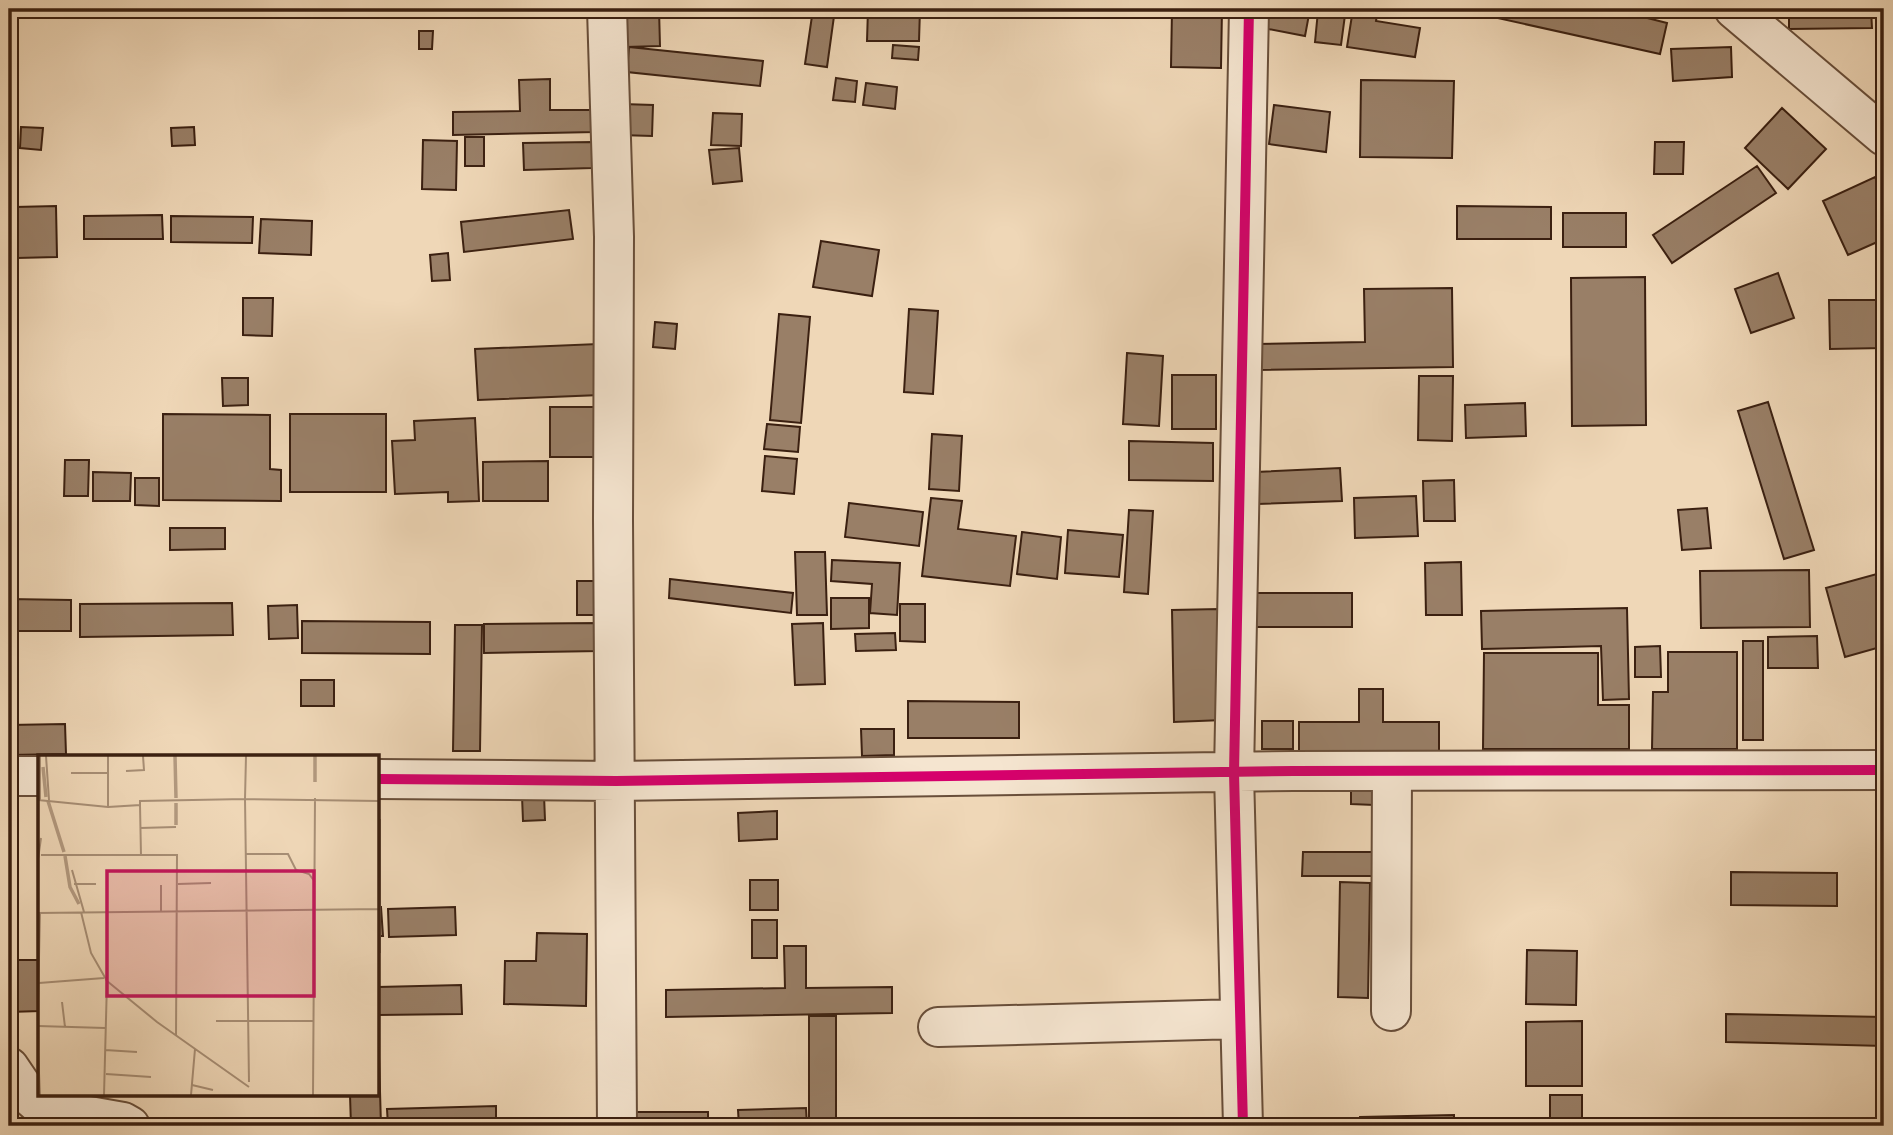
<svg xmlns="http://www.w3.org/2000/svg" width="1893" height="1135" font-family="Vollkorn,serif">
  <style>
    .building { fill: #997f67; stroke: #3b2011; stroke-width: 2 }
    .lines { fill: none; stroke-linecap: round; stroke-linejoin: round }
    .minor-casing { stroke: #684e3a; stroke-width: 42 }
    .minor { stroke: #f5e5d0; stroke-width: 38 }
    .cycleway-casing { stroke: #f5e5d0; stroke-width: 15 }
    .cycleway { stroke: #d6006c; stroke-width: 10 }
    .inset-river { fill: none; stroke: #b2997f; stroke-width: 3.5 }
    .inset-road { fill: none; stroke: #a78e75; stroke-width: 2 }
    .view { fill: #c2185b; fill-opacity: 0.15; stroke: #c2185b; stroke-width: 3.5 }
    .inset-edge { fill: none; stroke: #3b2011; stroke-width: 3.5 }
  </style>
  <rect width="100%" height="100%" fill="#efd7b7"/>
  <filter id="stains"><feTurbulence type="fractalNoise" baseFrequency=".00286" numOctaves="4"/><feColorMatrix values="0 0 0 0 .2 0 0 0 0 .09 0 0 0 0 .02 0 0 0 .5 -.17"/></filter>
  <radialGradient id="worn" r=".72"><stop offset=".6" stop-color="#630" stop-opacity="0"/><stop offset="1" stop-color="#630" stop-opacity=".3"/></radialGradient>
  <!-- building -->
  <path class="building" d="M 309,9 L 365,9 L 365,11 Z
    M 382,9 L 552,9 L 382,12 Z
    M 659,9 L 660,46 L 626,47 L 625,11 Z
    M 813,9 L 835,9 L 827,67 L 805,64 Z
    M 868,9 L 920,9 L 919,41 L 867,41 Z
    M 1172,9 L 1222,9 L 1221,68 L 1171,67 Z
    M 1262,9 L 1310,9 L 1305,36 L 1258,27 Z
    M 1353,9 L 1378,9 L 1376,21 L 1420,28 L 1415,57 L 1347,47 Z
    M 1457,9 L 1612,9 L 1667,23 L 1660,54 Z
    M 1789,9 L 1871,9 L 1872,28 L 1789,29 Z
    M 1318,11 L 1345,15 L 1341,45 L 1315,42 Z
    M 419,31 L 433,31 L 432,49 L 419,49 Z
    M 893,45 L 919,47 L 918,60 L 892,58 Z
    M 629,47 L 763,61 L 760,86 L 627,72 Z
    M 1731,47 L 1732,77 L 1673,81 L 1671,49 Z
    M 836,78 L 857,81 L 855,102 L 833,100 Z
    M 550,79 L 550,110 L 595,110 L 595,132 L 453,135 L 453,112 L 520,111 L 519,80 Z
    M 1361,80 L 1454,81 L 1452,158 L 1360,157 Z
    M 866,83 L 897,87 L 895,109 L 863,105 Z
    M 622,104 L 653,105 L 652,136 L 620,135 Z
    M 1274,105 L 1330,112 L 1326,152 L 1269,144 Z
    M 1782,108 L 1826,149 L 1788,189 L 1745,148 Z
    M 713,113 L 742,114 L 741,146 L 711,145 Z
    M 21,127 L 43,128 L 41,150 L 20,148 Z
    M 194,127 L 195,145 L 172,146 L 171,128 Z
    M 465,137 L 484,137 L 484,166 L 465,166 Z
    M 423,140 L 457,141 L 456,190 L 422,189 Z
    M 592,142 L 592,168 L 524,170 L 523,143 Z
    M 1655,142 L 1684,142 L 1683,174 L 1654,174 Z
    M 739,148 L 742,181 L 713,184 L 709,150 Z
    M 1757,166 L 1776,193 L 1672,263 L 1653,235 Z
    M 1875,177 L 1884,198 L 1884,239 L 1848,255 L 1823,201 Z
    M 56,206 L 57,257 L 17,258 L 15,207 Z
    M 1457,206 L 1551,207 L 1551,239 L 1457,239 Z
    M 569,210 L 573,239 L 464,252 L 461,222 Z
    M 1563,213 L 1626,213 L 1626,247 L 1563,247 Z
    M 162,215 L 163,239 L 84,239 L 84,216 Z
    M 171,216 L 253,217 L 252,243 L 171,242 Z
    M 261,219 L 312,221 L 311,255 L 259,253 Z
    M 821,241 L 879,250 L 872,296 L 813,287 Z
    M 448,253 L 450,280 L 432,281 L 430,255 Z
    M 1778,273 L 1794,318 L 1751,333 L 1735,289 Z
    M 1878,274 L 1884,274 L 1884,348 L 1830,349 L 1829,300 L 1878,300 Z
    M 1645,277 L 1646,425 L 1572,426 L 1571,278 Z
    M 1452,288 L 1453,367 L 1255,370 L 1254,344 L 1365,342 L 1364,289 Z
    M 243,298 L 273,298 L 272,336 L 243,335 Z
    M 909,309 L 938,311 L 933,394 L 904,392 Z
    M 779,314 L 810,317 L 801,423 L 770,420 Z
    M 655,322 L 677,324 L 675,349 L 653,347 Z
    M 598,344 L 600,395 L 478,400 L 475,349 Z
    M 1127,353 L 1163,356 L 1159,426 L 1123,424 Z
    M 1172,375 L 1216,375 L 1216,429 L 1172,429 Z
    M 1419,376 L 1453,376 L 1452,441 L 1418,440 Z
    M 222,378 L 248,378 L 248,405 L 223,406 Z
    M 1768,402 L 1814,550 L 1784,559 L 1738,411 Z
    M 1525,403 L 1526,436 L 1466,438 L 1465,405 Z
    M 550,407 L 602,407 L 602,457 L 550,457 Z
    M 163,414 L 270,415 L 270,469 L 281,470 L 281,501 L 163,500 Z
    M 290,414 L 386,414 L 386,492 L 290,492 Z
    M 475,418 L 479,501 L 448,502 L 448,492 L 395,494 L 392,441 L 415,440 L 414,421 Z
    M 767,424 L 800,427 L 798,452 L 764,449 Z
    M 932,434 L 962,436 L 959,491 L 929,489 Z
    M 1129,441 L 1213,443 L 1213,481 L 1129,480 Z
    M 765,456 L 797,459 L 794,494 L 762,491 Z
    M 65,460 L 89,460 L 88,496 L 64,496 Z
    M 548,461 L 548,501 L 483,501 L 483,462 Z
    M 1340,468 L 1342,501 L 1258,504 L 1256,472 Z
    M 93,472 L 131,473 L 130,501 L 93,501 Z
    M 135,478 L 159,478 L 159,506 L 135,505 Z
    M 1454,480 L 1455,521 L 1424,521 L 1423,481 Z
    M 1416,496 L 1418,536 L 1355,538 L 1354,498 Z
    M 931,498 L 962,501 L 958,529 L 1016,536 L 1010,586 L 922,576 Z
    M 849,503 L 923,512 L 919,546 L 845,537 Z
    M 1707,508 L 1711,548 L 1682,550 L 1678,510 Z
    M 1129,510 L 1153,511 L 1148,594 L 1124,592 Z
    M 170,528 L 225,528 L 225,549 L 170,550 Z
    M 1068,530 L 1123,535 L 1119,577 L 1065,573 Z
    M 1022,532 L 1061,537 L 1057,579 L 1017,574 Z
    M 795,552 L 825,552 L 827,615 L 797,615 Z
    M 832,560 L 900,563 L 897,615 L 870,613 L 872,584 L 831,581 Z
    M 1461,562 L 1462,615 L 1426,615 L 1425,563 Z
    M 1809,570 L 1810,627 L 1701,628 L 1700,571 Z
    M 1884,572 L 1884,646 L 1845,657 L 1826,588 Z
    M 670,579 L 793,593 L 791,613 L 669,598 Z
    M 577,581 L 605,581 L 606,615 L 577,615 Z
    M 1256,593 L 1352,593 L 1352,627 L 1256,627 Z
    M 831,598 L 869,598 L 869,628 L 831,629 Z
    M 9,599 L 71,600 L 71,631 L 9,631 Z
    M 232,603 L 233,635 L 80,637 L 80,604 Z
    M 900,604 L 925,604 L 925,642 L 900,641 Z
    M 297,605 L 298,638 L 269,639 L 268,606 Z
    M 1627,608 L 1629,699 L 1603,700 L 1601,646 L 1482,649 L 1481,611 Z
    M 1219,609 L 1223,720 L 1174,722 L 1172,610 Z
    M 302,621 L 430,622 L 430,654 L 302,653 Z
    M 600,623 L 600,651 L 484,653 L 484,624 Z
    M 823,623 L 825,684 L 795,685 L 792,624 Z
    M 455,625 L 482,625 L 480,751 L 453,751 Z
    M 895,633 L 896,650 L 856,651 L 855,634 Z
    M 1817,636 L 1818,668 L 1768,668 L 1768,637 Z
    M 1743,641 L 1763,641 L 1763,740 L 1743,740 Z
    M 1660,646 L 1661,677 L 1635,677 L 1635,647 Z
    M 1668,652 L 1737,652 L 1737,749 L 1652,749 L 1653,692 L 1668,692 Z
    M 1484,653 L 1598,653 L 1598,705 L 1629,705 L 1629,749 L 1483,749 Z
    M 301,680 L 334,680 L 334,706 L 301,706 Z
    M 1359,689 L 1383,689 L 1383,722 L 1439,722 L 1439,751 L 1299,751 L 1299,722 L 1359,722 Z
    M 908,701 L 1019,702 L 1019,738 L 908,738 Z
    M 1262,721 L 1293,721 L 1293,749 L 1262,749 Z
    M 65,724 L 66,754 L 9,755 L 9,725 Z
    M 861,729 L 894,729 L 894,755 L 862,756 Z
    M 1351,784 L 1374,785 L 1374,805 L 1351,804 Z
    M 544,795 L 545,820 L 523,821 L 522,796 Z
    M 777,811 L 777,839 L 739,841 L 738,813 Z
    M 1303,852 L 1374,852 L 1373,876 L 1302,876 Z
    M 1731,872 L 1837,873 L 1837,906 L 1731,905 Z
    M 750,880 L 778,880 L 778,910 L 750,910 Z
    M 1340,882 L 1370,883 L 1368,998 L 1338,997 Z
    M 378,907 L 381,907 L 383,936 L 378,936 Z
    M 455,907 L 456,935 L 389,937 L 388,909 Z
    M 752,920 L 777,920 L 777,958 L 752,958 Z
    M 537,933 L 587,934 L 586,1006 L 504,1004 L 505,961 L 536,961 Z
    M 784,946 L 806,946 L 806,988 L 892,987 L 892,1013 L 666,1017 L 666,990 L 785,988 Z
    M 1527,950 L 1577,951 L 1576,1005 L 1526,1004 Z
    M 9,960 L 40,960 L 40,1011 L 9,1012 Z
    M 461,985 L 462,1014 L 378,1015 L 378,987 Z
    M 1726,1014 L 1884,1017 L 1884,1046 L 1726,1042 Z
    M 809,1016 L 836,1016 L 836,1126 L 809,1126 Z
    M 1582,1021 L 1582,1086 L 1526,1086 L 1526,1022 Z
    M 378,1022 L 381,1126 L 351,1126 L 350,1095 L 378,1095 Z
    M 1550,1095 L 1582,1095 L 1582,1126 L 1550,1126 Z
    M 496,1106 L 496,1126 L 388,1126 L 387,1109 Z
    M 806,1108 L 807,1126 L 739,1126 L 738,1110 Z
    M 634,1112 L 708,1112 L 708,1126 L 634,1126 Z
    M 1454,1115 L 1454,1126 L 1360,1126 L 1360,1117 Z"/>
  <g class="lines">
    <defs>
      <path id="minor" d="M 607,9 L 614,237 L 613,520 L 617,1126
        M 1734,9 L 1884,136
        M 9,776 L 40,776
        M 378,779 L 616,781 L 1293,771 L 1884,770
        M 1391,1011 L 1392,772
        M 938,1027 L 1240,1019
        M 9,1067 L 28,1095 L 43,1108 L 123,1122 L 130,1126
        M 1243,1126 L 1234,773 L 1249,9"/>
    </defs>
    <!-- minor casing -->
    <use href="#minor" class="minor-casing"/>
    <!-- minor -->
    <use href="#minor" class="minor"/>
    <defs>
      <path id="cycleway" d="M 378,779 L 616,781 L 1293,771 L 1884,770
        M 1243,1126 L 1234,773 L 1249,9"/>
    </defs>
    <!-- cycleway casing -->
    <use href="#cycleway" class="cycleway-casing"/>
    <!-- cycleway -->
    <use href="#cycleway" class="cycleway"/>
  </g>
  <!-- overview -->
  <g transform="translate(38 755)">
    <rect width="341" height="341" fill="#efd7b7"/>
    <path class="inset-river" d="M 137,1 L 138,43M 5,12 L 8,42M 277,27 L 277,1M 10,46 L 26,97M 138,48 L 138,70M 27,101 L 32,132 L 41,149"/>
    <path class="inset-road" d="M 2,1 L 2,45M 8,1 L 11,45M 70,1 L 70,52M 208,1 L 207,44 L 341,46M 88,16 L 106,15 L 105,1M 33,18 L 70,18M 0,45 L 70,52 L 102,50 L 102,46 L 207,44 L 211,327M 102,50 L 103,101M 342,64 L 342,198M 102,73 L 138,72M 208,99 L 250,99 L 258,115 L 271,119 L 277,127M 3,100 L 139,100 L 138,281M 0,104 L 3,83M 34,115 L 46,157M 36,129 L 58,129M 140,129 L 173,128M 123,156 L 123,130M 43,157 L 53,198 L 69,226 L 66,340M 0,158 L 342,154M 69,226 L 119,267 L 211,332M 1,228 L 66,223M 0,247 L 2,158M 24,247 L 27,272M 178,266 L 275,266M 0,271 L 67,273M 67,295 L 99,297M 0,296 L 2,340M 68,319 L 113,322M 154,330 L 175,335M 153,340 L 157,294M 275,340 L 277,43"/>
    <path class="view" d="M 69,116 L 276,116 L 276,241 L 69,241 Z"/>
    <rect width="341" height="341" class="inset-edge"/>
  </g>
  <!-- margin -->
  <rect width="1893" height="1135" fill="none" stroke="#efd7b7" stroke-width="35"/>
  <rect x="10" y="10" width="1872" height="1114" fill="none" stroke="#3b2011" stroke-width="3.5"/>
  <rect x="18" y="18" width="1858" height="1100" fill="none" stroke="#3b2011" stroke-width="2"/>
  <rect width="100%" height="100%" filter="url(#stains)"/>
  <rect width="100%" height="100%" fill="url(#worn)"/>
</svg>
